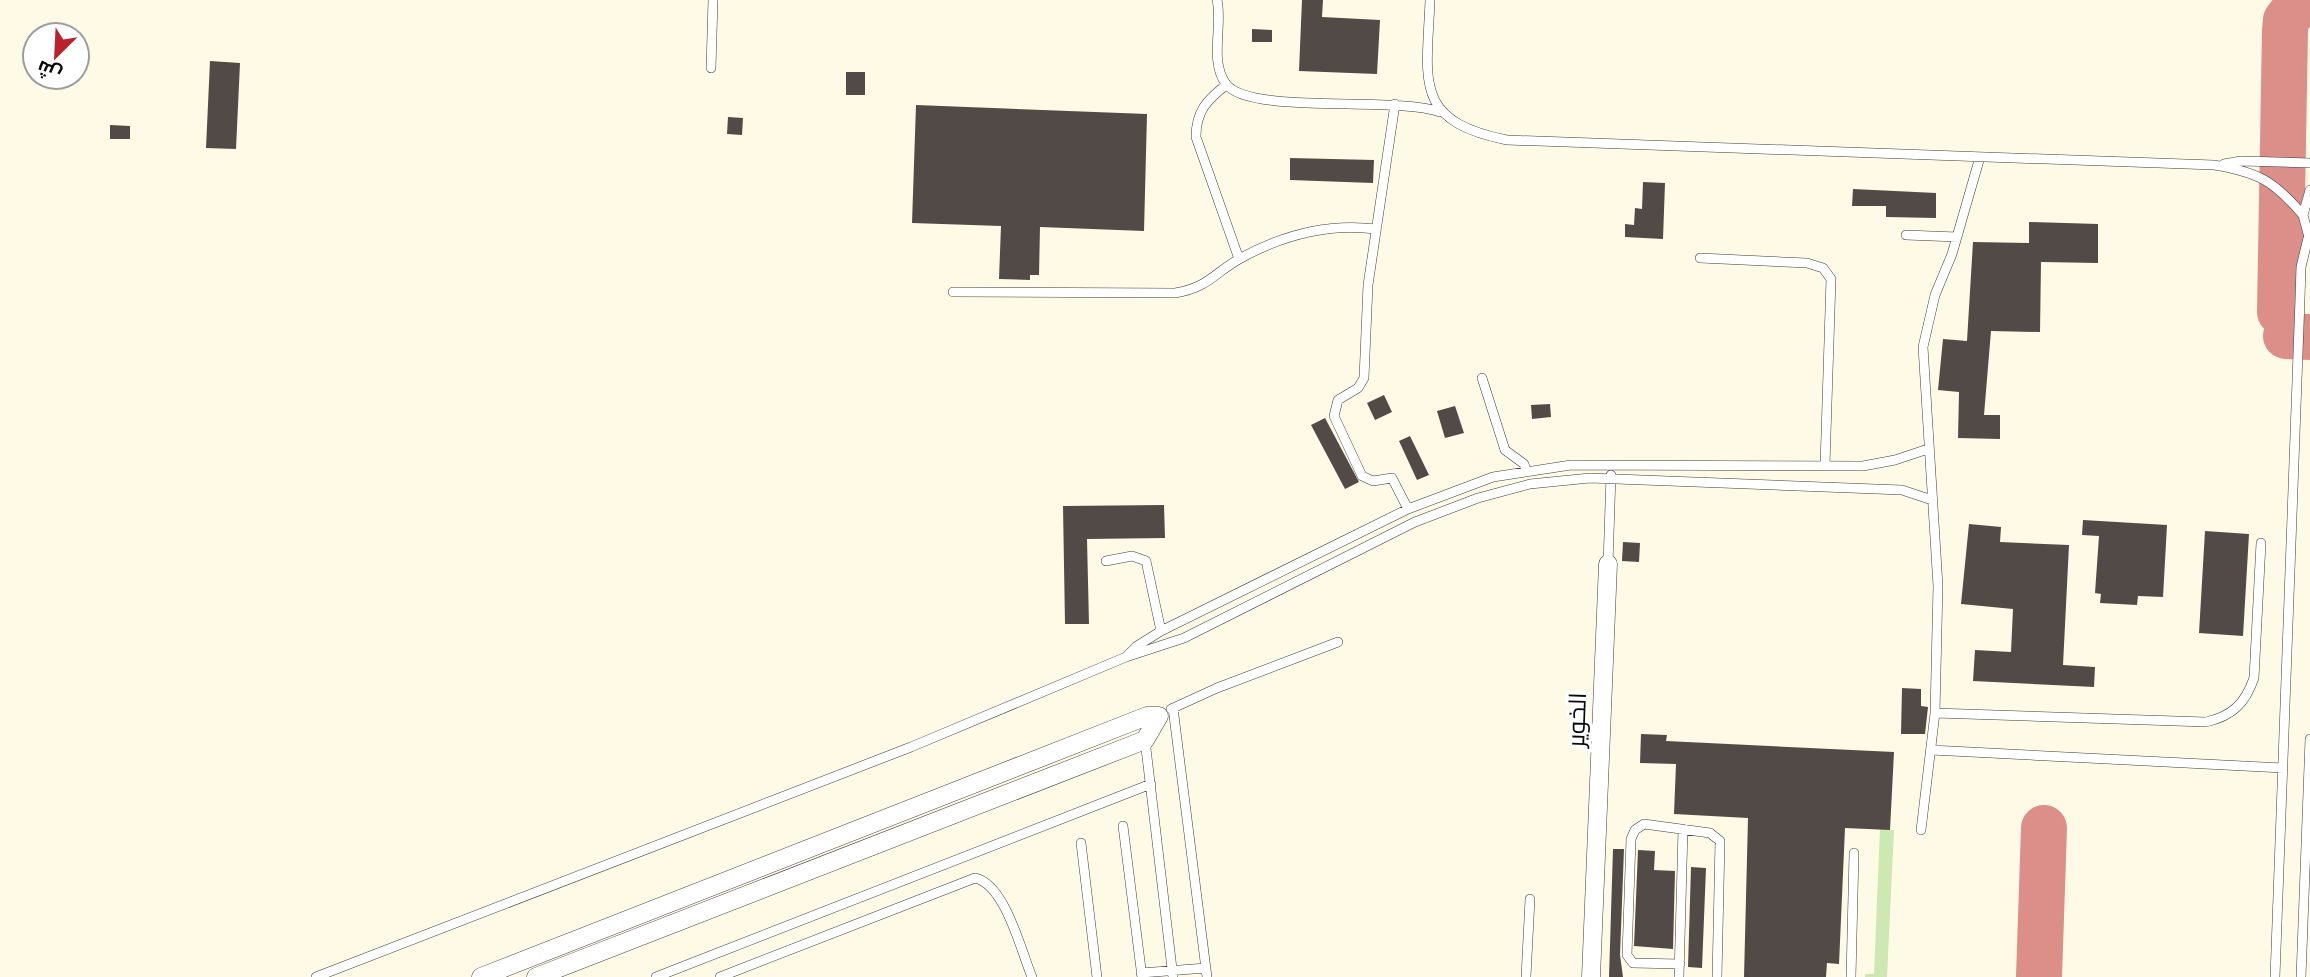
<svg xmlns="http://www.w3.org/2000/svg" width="2310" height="977" font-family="'Source Serif 4',Cairo,serif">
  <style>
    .green { fill: #cee8b1 }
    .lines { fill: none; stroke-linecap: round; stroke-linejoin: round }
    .taxiway { stroke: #dc8e88; stroke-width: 46 }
    .building { fill: #524a46 }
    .lane-casing { stroke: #3c3c3c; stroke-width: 10 }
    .street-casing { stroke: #3c3c3c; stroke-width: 19 }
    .lane { stroke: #fff; stroke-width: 9 }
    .street { stroke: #fff; stroke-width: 18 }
    .labels { text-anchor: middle; stroke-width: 7; stroke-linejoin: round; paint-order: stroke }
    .street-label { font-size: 24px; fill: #090909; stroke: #fff }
  </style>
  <rect width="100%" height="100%" fill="#fffae6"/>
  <!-- green -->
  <path class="green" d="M 1880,829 L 1894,830 L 1887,977 L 1865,977 L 1865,974 L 1874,974 Z"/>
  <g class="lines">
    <!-- taxiway -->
    <path class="taxiway" d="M 2280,312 L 2285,30 L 2286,20 L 2302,0
      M 2286,336 L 2310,337
      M 2039,977 L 2044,828"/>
  </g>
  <!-- building -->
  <path class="building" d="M 1302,0 L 1323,0 L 1322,17 L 1380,20 L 1377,74 L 1299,71 Z
    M 1252,29 L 1272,30 L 1272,42 L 1252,42 Z
    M 210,61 L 240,63 L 236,149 L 206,148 Z
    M 846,72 L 865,72 L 865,95 L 846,95 Z
    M 916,105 L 1147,114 L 1144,231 L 1040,227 L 1039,275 L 1030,275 L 1030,280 L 999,279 L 1001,226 L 912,223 Z
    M 728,117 L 743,118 L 742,135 L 727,134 Z
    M 110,125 L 130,126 L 130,139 L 110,139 Z
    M 1290,158 L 1374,160 L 1373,183 L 1290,180 Z
    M 1643,182 L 1665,183 L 1663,239 L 1625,237 L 1625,224 L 1634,225 L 1635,208 L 1642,209 Z
    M 1853,189 L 1936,193 L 1936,218 L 1886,217 L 1886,206 L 1852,206 Z
    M 2029,222 L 2098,224 L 2098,263 L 2041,262 L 2040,332 L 1991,331 L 1984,415 L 2000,415 L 2000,439 L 1958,438 L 1959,392 L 1938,390 L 1943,339 L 1967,341 L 1973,242 L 2029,243 Z
    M 1384,395 L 1392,412 L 1375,420 L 1367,403 Z
    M 1550,404 L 1551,417 L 1532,419 L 1531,405 Z
    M 1455,406 L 1464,433 L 1445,438 L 1437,411 Z
    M 1325,418 L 1359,482 L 1345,489 L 1311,425 Z
    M 1410,436 L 1429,475 L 1417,480 L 1399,441 Z
    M 1164,505 L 1165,538 L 1087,539 L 1089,624 L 1065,624 L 1063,506 Z
    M 2083,520 L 2167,525 L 2163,597 L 2138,596 L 2137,605 L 2100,603 L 2101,594 L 2095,593 L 2099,536 L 2082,535 Z
    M 1969,524 L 2001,527 L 2000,542 L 2069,545 L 2063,665 L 2095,667 L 2094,687 L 1973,681 L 1975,650 L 2011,652 L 2013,609 L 1961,604 Z
    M 2205,531 L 2249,534 L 2243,636 L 2199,633 Z
    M 1623,542 L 1640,543 L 1639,562 L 1622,561 Z
    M 1902,688 L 1921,689 L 1921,706 L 1928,707 L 1925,734 L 1901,734 Z
    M 1641,734 L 1667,735 L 1666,741 L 1894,752 L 1890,830 L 1845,828 L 1839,964 L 1827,963 L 1826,977 L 1744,977 L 1748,818 L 1674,814 L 1676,764 L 1640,763 Z
    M 1613,849 L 1624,849 L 1620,955 L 1623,977 L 1609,977 Z
    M 1638,850 L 1655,851 L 1654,870 L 1675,871 L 1673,949 L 1634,946 Z
    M 1691,867 L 1706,868 L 1702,968 L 1688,967 Z"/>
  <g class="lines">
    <defs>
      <path id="lane" d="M 1217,0 C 1223,26 1209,61 1226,84 C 1249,115 1395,96 1440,112
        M 1430,0 C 1427,80 1412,121 1507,140 L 2214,165 C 2258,172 2274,181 2303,215
        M 711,68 L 713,0
        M 1226,85 C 1207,100 1196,111 1196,137 L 1239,259
        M 1395,104 L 1368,285 L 1364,378 L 1358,388 L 1338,400 L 1334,416 L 1362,476 L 1373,481 L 1392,478 L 1408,509
        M 2224,164 L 2241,161 L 2310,163
        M 2310,190 L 2303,215 L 2310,241
        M 1906,235 L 1957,237
        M 1700,258 L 1807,263 L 1823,268 L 1831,279 L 1825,465
        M 953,292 L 1175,293 C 1208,288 1215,272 1241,258 C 1283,235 1329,223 1376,229
        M 1482,378 L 1505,450 L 1524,464 L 1526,470
        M 1106,561 L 1132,556 L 1146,561 L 1161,631
        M 1608,564 L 1611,475
        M 1126,657 L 1137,646 L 1161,631 L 1408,509 L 1493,477 L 1571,465 L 1863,466 L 1895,460 L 1928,449
        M 1173,708 L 1207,977
        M 1171,709 L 1217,688 L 1338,642
        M 1935,713 L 2206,722 C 2232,716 2245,704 2254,678 L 2261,543
        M 1145,740 L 1173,977
        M 1931,750 L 2283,768
        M 1123,826 L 1142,977
        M 1921,830 L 1935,713 L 1938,586 L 1923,347 L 1935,295 L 1952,254 L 1980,157
        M 1081,843 L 1097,977
        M 1680,964 L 1633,963 L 1627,955 L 1631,839 L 1635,830 L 1644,824 L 1710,833 L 1720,841 L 1717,977
        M 1141,973 L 1206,968
        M 316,977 L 911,747 L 1126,657 L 1184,638 L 1415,522 L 1478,498 L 1530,484 L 1590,478 L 1902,490 L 1932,500
        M 656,977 L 1151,784
        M 720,977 L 975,878 C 1005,884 1021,951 1032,977
        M 1526,977 L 1530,899
        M 1679,977 L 1683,829
        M 1851,977 L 1854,853
        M 2275,977 L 2300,299 L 2301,267 L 2308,238
        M 2301,977 L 2310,739"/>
      <path id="street" d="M 481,977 L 1147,716 L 1159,716 L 1145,740 L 536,977
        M 1591,977 L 1608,564"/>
    </defs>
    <!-- lane casing -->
    <use href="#lane" class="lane-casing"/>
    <!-- street casing -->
    <use href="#street" class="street-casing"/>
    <!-- lane -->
    <use href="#lane" class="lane"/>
    <!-- street -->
    <use href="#street" class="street"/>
  </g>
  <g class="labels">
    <!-- street labels -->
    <g class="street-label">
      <text transform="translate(1577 720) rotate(-88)" y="8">الخوير</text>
    </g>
  </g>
  <!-- north arrow -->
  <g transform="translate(56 56) rotate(204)"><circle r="33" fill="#ffffff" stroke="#9d9d9d" stroke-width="2"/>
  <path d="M0-5L12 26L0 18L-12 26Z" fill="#b9222a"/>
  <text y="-10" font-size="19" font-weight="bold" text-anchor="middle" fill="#090909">ش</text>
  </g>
</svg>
